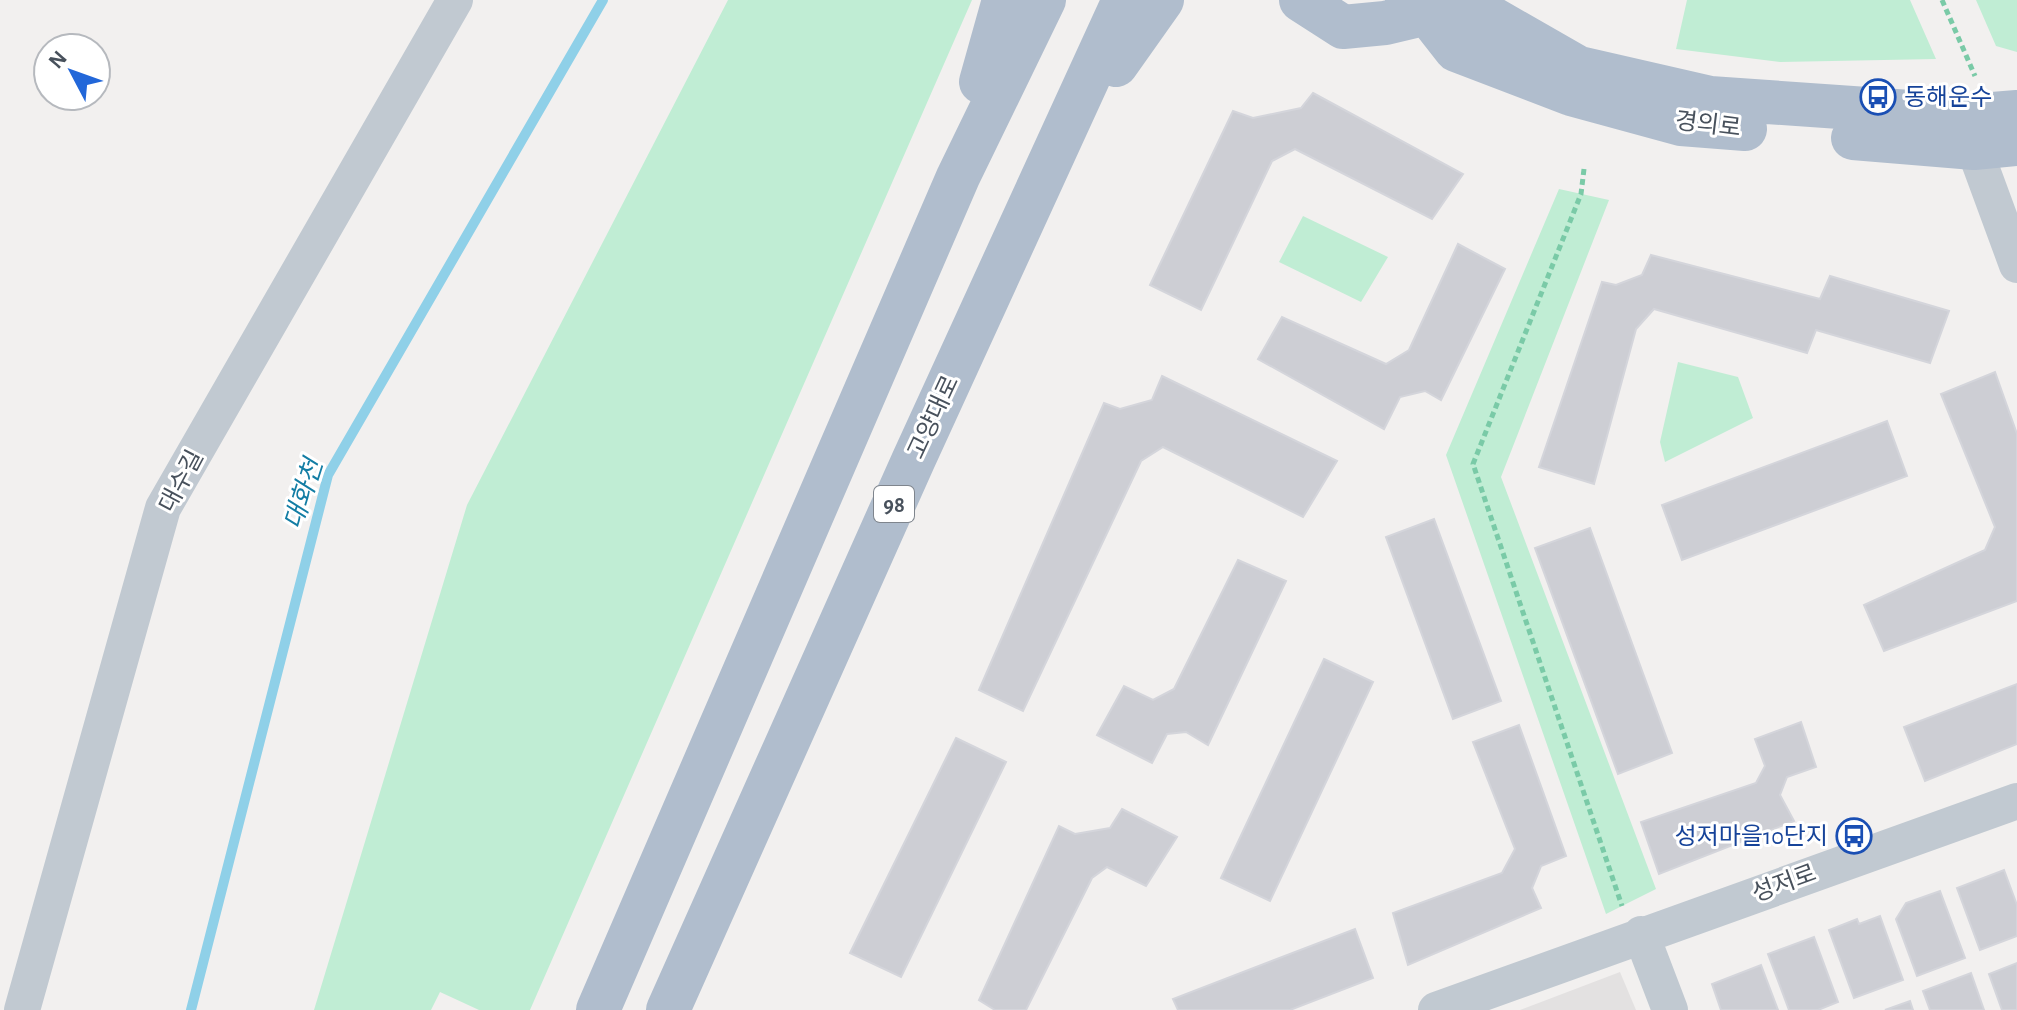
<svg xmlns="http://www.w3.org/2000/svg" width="2017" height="1010" font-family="'Alegreya Sans','Noto Sans KR',sans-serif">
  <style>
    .education { fill: #e3e1e1 }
    .green { fill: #c0edd4 }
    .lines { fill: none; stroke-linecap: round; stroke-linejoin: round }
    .stream { stroke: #8fd0e8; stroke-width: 10 }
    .building { fill: #cdced4; stroke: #d4d5db; stroke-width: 2 }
    .path { stroke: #7acaa7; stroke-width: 5; stroke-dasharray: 6 4; stroke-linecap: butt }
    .street { stroke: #c1c9d1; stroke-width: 36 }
    .primary { stroke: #b0bdcd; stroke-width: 44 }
    .labels { text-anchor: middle; stroke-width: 6; stroke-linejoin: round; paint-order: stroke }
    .shield { fill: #fff; stroke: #7f858d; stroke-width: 2 }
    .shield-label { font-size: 22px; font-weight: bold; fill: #48515c }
    .transit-label { font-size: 24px; fill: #164399; stroke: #fff; text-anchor: start }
    .street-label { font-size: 24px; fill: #48515c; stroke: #fff }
    .water-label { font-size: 26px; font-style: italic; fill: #137da4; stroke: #fff }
  </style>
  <rect width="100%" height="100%" fill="#f2f0ef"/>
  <!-- education -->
  <path class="education" d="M 1620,972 L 1636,1010 L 1520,1010 Z"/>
  <!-- green -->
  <path class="green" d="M 728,0 L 972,0 L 530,1010 L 479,1010 L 440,992 L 431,1010 L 314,1010 L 467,505 Z
    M 1687,0 L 1910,0 L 1936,59 L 1780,62 L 1676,49 Z
    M 1976,0 L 2017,0 L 2017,52 L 1996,46 Z
    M 1559,189 L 1609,200 L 1501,477 L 1656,889 L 1606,914 L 1446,455 Z
    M 1303,216 L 1388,257 L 1361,302 L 1279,262 Z
    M 1678,362 L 1738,377 L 1753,418 L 1665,462 L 1660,442 Z"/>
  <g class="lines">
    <!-- stream -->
    <path class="stream" d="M 191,1010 L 328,475 L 603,0"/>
  </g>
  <!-- building -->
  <path class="building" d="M 1313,93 L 1463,174 L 1432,219 L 1295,149 L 1272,161 L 1201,310 L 1150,285 L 1233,111 L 1253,118 L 1301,108 Z
    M 1458,244 L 1505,269 L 1441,400 L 1425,391 L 1400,397 L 1384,429 L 1258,359 L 1282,317 L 1386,364 L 1409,350 Z
    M 1651,255 L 1820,299 L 1830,276 L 1949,311 L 1930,363 L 1816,330 L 1807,353 L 1654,309 L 1636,329 L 1594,484 L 1539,467 L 1602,282 L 1616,285 L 1642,275 Z
    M 1995,372 L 2017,434 L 2017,601 L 1884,651 L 1864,605 L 1985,550 L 1995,527 L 1941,394 Z
    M 1162,376 L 1337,461 L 1303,517 L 1163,447 L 1141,461 L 1023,711 L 979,690 L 1104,403 L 1120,409 L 1152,400 Z
    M 1887,421 L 1907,476 L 1682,560 L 1662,505 Z
    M 1434,519 L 1501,701 L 1453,719 L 1386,537 Z
    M 1590,528 L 1672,753 L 1618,774 L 1535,548 Z
    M 1238,560 L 1286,581 L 1208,745 L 1186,732 L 1167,734 L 1152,763 L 1097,735 L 1124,686 L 1153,700 L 1174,689 Z
    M 1324,659 L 1373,682 L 1270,901 L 1221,878 Z
    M 2017,684 L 2017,744 L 1925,781 L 1904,727 Z
    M 1801,722 L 1816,767 L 1787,777 L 1780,795 L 1794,821 L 1659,874 L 1641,822 L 1756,783 L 1765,766 L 1755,739 Z
    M 1519,725 L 1566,856 L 1541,866 L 1532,888 L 1541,908 L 1408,965 L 1393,913 L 1502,873 L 1515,849 L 1473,742 Z
    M 956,738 L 1006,762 L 901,977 L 850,953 Z
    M 1122,809 L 1177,837 L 1146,886 L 1107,867 L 1092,878 L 1026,1010 L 995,1010 L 979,1000 L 1059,826 L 1075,834 L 1110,828 Z
    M 2004,870 L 2017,905 L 2017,936 L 1980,950 L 1957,888 Z
    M 1940,891 L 1965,958 L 1917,976 L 1896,919 L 1906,903 Z
    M 1880,916 L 1903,980 L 1854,998 L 1829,930 L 1857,919 L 1859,924 Z
    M 1355,929 L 1373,978 L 1290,1010 L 1178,1010 L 1173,999 Z
    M 1814,937 L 1838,1002 L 1818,1010 L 1789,1010 L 1768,954 Z
    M 2017,963 L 2017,1010 L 2002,1010 L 1989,974 Z
    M 1761,965 L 1778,1010 L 1721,1010 L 1712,984 Z
    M 1971,973 L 1984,1010 L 1930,1010 L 1923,991 Z
    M 1910,1001 L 1913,1010 L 1885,1010 Z"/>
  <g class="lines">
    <!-- path -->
    <path class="path" d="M 1942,0 L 1975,76
      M 1584,169 L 1581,194 L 1473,464 L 1622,906"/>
    <!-- street -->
    <path class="street" d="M 1974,148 L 2017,265
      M 1641,934 L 1670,1010
      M 22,1010 L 163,508 L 455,0
      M 1436,1010 L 2017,801"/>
    <!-- primary -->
    <path class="primary" d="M 1301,0 L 1343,27 L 1385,23 L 1427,13 L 1481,12 L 1579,68 L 1710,98 L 1968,116 L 2017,112
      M 1407,1 L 1427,13 L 1456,50 L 1571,94 L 1681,124 L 1745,129
      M 1116,65 L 1162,0
      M 981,82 L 1004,0
      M 1853,138 L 1974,148 L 2017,144
      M 598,1010 L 958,177 L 1044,0
      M 668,1010 L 913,461 L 1124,0"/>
  </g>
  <!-- icons -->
  <defs>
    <symbol id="bus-ring" viewBox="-11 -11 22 22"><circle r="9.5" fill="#fff" stroke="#1a4fb4" stroke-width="1.5"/><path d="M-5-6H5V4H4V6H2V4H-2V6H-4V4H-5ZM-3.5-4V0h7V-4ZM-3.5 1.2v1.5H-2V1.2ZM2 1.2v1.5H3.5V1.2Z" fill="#1a4fb4"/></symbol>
  </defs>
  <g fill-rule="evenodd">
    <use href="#bus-ring" x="1858" y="77" width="40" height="40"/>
    <use href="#bus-ring" x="1834" y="816" width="40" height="40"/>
  </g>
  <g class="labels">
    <!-- shield labels -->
    <rect class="shield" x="874" y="486" width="40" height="36" rx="6"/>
    <g class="shield-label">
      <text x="894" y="512">98</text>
    </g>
    <!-- transit labels -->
    <g class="transit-label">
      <text x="1904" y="105">동해운수</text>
      <text x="1828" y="844" text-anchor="end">성저마을10단지</text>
    </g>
    <!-- street labels -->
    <g class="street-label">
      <text transform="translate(1708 124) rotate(7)" y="8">경의로</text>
      <text transform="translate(933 417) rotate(-65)" y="8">고양대로</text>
      <text transform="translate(181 481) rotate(-62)" y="8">대수길</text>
      <text transform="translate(1784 883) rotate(-20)" y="8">성저로</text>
    </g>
    <!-- water labels -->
    <g class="water-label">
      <text transform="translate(303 494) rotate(-72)" y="9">대화천</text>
    </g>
  </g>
  <!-- north arrow -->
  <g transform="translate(72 72) rotate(311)"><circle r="38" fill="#ffffff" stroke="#b6b9be" stroke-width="2"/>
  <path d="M0-6L14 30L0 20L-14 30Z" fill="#2267d9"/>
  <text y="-12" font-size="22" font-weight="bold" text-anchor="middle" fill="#48515c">N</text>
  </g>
</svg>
